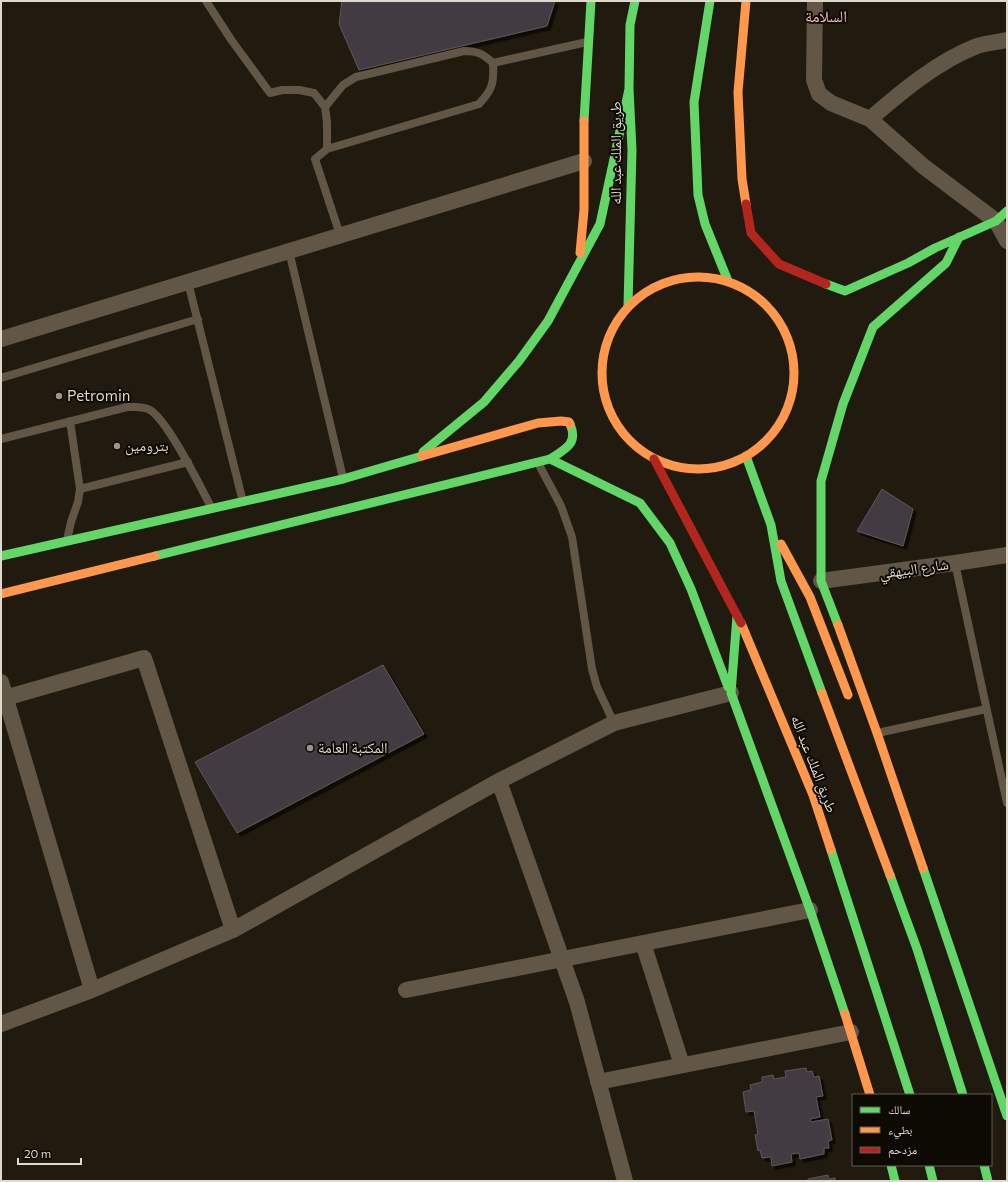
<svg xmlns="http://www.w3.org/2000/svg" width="1008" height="1182" font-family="Commissioner,'Noto Naskh Arabic',sans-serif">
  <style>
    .building { fill: #433a42; stroke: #5c5856; filter: url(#shadow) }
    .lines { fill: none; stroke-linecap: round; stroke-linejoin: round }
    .lane { stroke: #625646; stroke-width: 8 }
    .street { stroke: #625646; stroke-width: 16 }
    .fast { stroke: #63d668; stroke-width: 9 }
    .slow { stroke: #ff974d; stroke-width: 9 }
    .jam { stroke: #b3261e; stroke-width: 9 }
    .poi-dot { fill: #9c968a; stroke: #0d0903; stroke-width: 1.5 }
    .labels { text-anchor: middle; stroke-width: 4; stroke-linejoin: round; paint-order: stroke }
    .street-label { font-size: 15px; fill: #dfd9cc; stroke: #0d0903 }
    .poi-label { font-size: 15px; fill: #dfd9cc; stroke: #0d0903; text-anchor: start }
    .neighbourhood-label { font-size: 16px; fill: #fbb7c1; stroke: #0d0903 }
  </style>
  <defs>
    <filter id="shadow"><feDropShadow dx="3.5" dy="3.5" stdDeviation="0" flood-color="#0009"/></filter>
  </defs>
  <rect width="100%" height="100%" fill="#211b0f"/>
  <!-- building -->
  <path class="building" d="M 342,1 L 555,1 L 547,26 L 359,70 L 339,24 Z
    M 882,489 L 913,509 L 903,546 L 857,531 Z
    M 383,665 L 424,734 L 237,833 L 195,762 Z
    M 806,1068 L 807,1072 L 812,1071 L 814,1077 L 819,1076 L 823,1096 L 816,1097 L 820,1117 L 810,1119 L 811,1122 L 828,1119 L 832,1140 L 828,1141 L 829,1148 L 824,1148 L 824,1154 L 800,1159 L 799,1153 L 791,1154 L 792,1162 L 772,1166 L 771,1157 L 762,1158 L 760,1150 L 758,1151 L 755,1135 L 758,1134 L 754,1111 L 746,1112 L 743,1092 L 751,1090 L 750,1085 L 762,1082 L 762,1077 L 773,1075 L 774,1079 L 786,1077 L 785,1071 Z
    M 828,1175 L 829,1179 L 835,1178 L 835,1181 L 808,1181 L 808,1179 Z"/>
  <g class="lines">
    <!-- lane -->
    <path class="lane" d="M 206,1 L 232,41 L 270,93 L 282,90 L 299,90 L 314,93 L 325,107 L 327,122 L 327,149 L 315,159 L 340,235
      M 325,107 L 343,85 L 356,77 L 464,51 C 478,51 483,54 493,63 L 587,42
      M 327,149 L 479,104 C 493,89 494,83 493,63
      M 289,251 L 343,478
      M 188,282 L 243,502
      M 1,378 L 198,319
      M 1,439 L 127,407 C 134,407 142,406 148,409 C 166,416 201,488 211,507
      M 538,463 L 561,506 L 572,537 L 592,669 L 597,687 L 614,723
      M 80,489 L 188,462
      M 67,540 L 71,522 L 78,502 L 80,489 L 70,421
      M 955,563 L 1007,803
      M 878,733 L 986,709"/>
    <!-- street -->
    <path class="street" d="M 815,1 L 814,80 L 819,94 L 831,103 L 870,119 L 923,166 L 996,221 L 1007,241
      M 870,119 C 901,92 938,61 977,46 C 986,43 997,42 1007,40
      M 1,339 L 584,161
      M 821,581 L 955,563 L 1007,555
      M 1,682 L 92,990
      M 5,698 L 144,658 L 233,930
      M 499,781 L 577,1002 L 625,1181
      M 643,943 L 682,1065
      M 406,990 L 810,910
      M 1,1024 L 92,990 L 233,930 L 499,781 L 614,723 L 731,693
      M 598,1082 L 851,1032"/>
    <!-- fast -->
    <path class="fast" d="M 710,1 L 694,102 L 698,195 L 705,224 L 728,281
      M 584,121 L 591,1
      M 826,284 L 845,291 L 908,263 L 935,248 L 996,221 L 1007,211
      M 628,306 L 632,150 L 629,89 L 630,25 L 635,1
      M 423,452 L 484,402 L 519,361 L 548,321 L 600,224 L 629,89
      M 746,456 L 771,525 L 781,581 L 822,693
      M 550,459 L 640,503 L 670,543 L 691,589 L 728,687
      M 1,556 L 343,479 L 422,456
      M 155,556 L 550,459 C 564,450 579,444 570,424
      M 737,616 L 731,693 L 810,910 L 845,1014
      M 838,625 L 821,581 L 821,481 L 843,404 L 873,327 L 946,263 L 959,237
      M 831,850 L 910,1095
      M 923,868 L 1007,1116
      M 890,875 L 917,949 L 963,1095
      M 891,1165 L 895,1181
      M 929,1165 L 933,1181
      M 984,1165 L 988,1181"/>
    <!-- slow -->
    <path class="slow" d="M 746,1 L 738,92 L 742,179 L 746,204
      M 580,253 L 584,210 L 584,121
      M602 373a96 96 0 1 1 192 0a96 96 0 1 1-192 0Z
      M 422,456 L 538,423 L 561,421 L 569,422 L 570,424
      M 781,544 L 810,597 L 848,695
      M 1,594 L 155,556
      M 741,623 L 813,795 L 831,850
      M 838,625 L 877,733 L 923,868
      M 822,693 L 890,875
      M 845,1014 L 870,1095"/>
    <!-- jam -->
    <path class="jam" d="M 746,204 L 751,233 L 779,264 L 826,284
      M 654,459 L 741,623"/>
  </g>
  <!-- markers -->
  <g class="poi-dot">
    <circle cx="59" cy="396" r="4"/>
    <circle cx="117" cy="446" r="4"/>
    <circle cx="310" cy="748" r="4"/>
  </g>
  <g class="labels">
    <!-- street labels -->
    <g class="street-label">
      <text transform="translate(616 153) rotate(-90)" y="5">طريق الملك عبد الله</text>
      <text transform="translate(914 569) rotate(-8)" y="5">شارع البيهقي</text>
      <text transform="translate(814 764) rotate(69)" y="5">طريق الملك عبد الله</text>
    </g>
    <!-- poi labels -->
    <g class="poi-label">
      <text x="67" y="401">Petromin</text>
      <text x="125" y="451">بترومين</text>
      <text x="318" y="753">المكتبة العامة</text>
    </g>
    <!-- neighbourhood labels -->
    <g class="neighbourhood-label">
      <text x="826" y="22">السلامة</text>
    </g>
  </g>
  <!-- border -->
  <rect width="1008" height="1182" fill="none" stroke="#dfd9cc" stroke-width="4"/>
  <!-- legend -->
  <rect x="852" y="1094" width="140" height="72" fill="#0d0903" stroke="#615c53"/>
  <rect x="860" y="1107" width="20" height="6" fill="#63d668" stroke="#615c53"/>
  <text x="888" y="1114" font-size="12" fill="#dfd9cc">سالك</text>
  <rect x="860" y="1127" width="20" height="6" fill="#ff974d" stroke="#615c53"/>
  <text x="888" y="1134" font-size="12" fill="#dfd9cc">بطيء</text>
  <rect x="860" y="1147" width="20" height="6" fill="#b3261e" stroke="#615c53"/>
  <text x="888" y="1154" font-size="12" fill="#dfd9cc">مزدحم</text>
  <!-- scale -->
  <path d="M18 1158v6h63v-6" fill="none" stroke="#dfd9cc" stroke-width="2"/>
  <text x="24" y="1158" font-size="12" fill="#dfd9cc" stroke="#0d0903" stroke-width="3" paint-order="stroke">20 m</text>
</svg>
